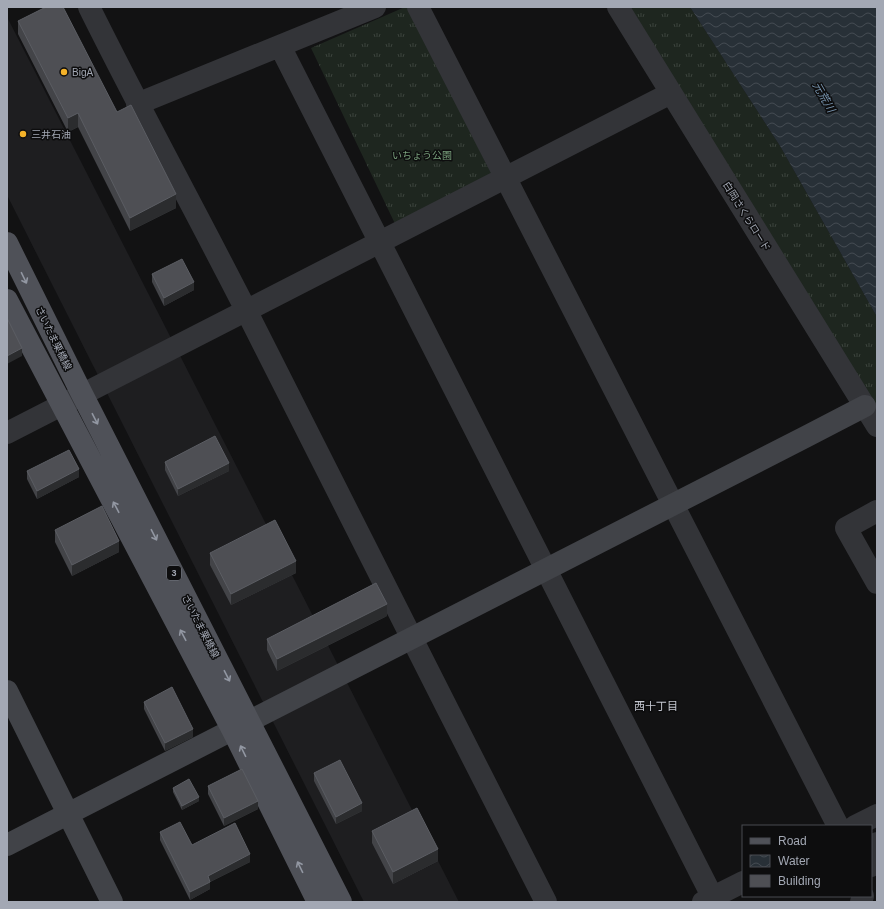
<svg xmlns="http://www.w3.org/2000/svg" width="884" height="909" font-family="Arial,'Noto Sans JP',sans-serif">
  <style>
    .built { fill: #1e1e20 }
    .grass { fill: url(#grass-tufts) }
    .water { fill: url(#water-waves) }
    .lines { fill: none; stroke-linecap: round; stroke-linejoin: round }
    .street { stroke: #333438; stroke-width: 22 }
    .secondary { stroke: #414348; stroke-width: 22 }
    .primary { stroke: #4f5158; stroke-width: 22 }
    .wall { fill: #434448 }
    .shaded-wall { fill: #2b2c2e }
    .building { fill: #4e4f54; stroke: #5b5d63 }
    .oneway { stroke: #9297a2 }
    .poi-dot { fill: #f4b229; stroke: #0d0d0e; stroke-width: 1.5 }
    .labels { text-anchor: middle; stroke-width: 3; stroke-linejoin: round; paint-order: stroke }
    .shield { fill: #0d0d0e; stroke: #767a82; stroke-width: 1 }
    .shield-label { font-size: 9px; font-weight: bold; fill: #a3a8b4 }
    .poi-label { font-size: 10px; fill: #a3a8b4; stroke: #0d0d0e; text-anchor: start }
    .park-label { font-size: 10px; fill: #79a07c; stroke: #0d0d0e }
    .street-label { font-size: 10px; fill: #a3a8b4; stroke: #0d0d0e }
    .water-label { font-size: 11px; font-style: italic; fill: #7996b1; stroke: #0d0d0e }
    .neighbourhood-label { font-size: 11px; fill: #c4c7d0; stroke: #0d0d0e }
  </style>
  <defs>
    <pattern id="grass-tufts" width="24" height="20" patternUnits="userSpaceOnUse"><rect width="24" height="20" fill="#1e261f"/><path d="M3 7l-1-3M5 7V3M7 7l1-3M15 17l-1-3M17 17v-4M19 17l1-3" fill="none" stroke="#3c433d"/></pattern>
    <pattern id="water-waves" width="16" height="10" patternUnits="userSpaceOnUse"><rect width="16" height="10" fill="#283037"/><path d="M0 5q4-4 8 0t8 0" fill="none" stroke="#444b52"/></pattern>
  </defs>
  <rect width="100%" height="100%" fill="#121213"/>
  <!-- built -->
  <path class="built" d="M 7,17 L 459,902 L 364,902 L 7,195 Z"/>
  <!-- grass -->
  <path class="grass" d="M 405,7 L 408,7 L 494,179 L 398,230 L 311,48 Z
    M 628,7 L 690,7 L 780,146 L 877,317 L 877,409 Z"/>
  <!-- water -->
  <path class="water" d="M 690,7 L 877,7 L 877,317 L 780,146 Z"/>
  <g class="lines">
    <!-- street -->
    <path class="street" d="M 89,7 C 140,110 195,210 247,312 C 347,508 445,706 546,902
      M 418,7 L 838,826
      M 618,7 L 877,426
      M 280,46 L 715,902
      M 137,104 L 375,7
      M 7,433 L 671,93
      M 877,511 L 846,528 L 877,583
      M 855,826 L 877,815
      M 871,866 L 877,843
      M 703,902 L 743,882
      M 861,902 L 863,896"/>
    <!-- secondary -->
    <path class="secondary" d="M 7,691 L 112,902
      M 7,845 C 294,700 580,554 865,406"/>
    <!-- primary -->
    <path class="primary" d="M 7,243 L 82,394 L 341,902
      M 7,300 L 233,731 L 318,902"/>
  </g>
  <!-- wall -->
  <path class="wall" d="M 18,21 L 117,112 L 176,208 L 130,231 L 78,127 L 68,132 L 18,34 Z
    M 152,274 L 194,290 L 164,306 L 152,282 Z
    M 165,462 L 229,471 L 178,496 L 165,470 Z
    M 27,471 L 79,477 L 37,499 L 27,479 Z
    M 55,530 L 119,552 L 72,576 L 55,542 Z
    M 210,553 L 296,573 L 231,605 L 210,565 Z
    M 387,616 L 277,671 L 267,650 L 267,639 Z
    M 144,702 L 193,737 L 165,751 L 144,709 Z
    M 314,773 L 362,811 L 336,824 L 314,781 Z
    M 208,786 L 258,809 L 224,826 L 208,794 Z
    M 173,788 L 199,801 L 182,810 L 173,792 Z
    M 372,831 L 438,861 L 393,884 L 372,843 Z
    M 160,832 L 192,845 L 250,862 L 210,882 L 210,889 L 190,900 L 160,840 Z"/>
  <!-- shaded-wall -->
  <path class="shaded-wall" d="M 78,113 L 78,127 L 68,132 L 68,118 Z
    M 176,194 L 176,208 L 130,231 L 130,218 Z
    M 194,282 L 194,290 L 164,306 L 164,298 Z
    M 22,348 L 22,356 L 7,364 L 7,356 Z
    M 229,463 L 229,471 L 178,496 L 178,489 Z
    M 79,469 L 79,477 L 37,499 L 37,491 Z
    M 119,541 L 119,552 L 72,576 L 72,565 Z
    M 296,561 L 296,573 L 231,605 L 231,594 Z
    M 387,604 L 387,616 L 277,671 L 277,659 Z
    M 7,724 L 8,724 L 8,732 L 7,732 Z
    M 193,729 L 193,737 L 165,751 L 165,743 Z
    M 199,797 L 199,801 L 182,810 L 182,806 Z
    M 258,801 L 258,809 L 224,826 L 224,818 Z
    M 362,803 L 362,811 L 336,824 L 336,817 Z
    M 438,849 L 438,861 L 393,884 L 393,872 Z
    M 250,854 L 250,862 L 210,882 L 210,889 L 190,900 L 190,892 L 208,876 Z"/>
  <!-- building -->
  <path class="building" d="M 46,7 L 63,7 L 117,112 L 131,105 L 176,194 L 130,218 L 78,113 L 68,118 L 18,21 Z
    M 182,259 L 194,282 L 164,298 L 152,274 Z
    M 7,318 L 22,348 L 7,356 Z
    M 215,436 L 229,463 L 178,489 L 165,462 Z
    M 69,450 L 79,469 L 37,491 L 27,471 Z
    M 102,506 L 119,541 L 72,565 L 55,530 Z
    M 275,520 L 296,561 L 231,594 L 210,553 Z
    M 376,583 L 387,604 L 277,659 L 267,639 Z
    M 172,687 L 193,729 L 165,743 L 144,702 Z
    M 340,760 L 362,803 L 336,817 L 314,773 Z
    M 242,769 L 258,801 L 224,818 L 208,786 Z
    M 189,779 L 199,797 L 182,806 L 173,788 Z
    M 417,808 L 438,849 L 393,872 L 372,831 Z
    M 180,822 L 192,845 L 235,823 L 250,854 L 208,876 L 210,882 L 190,892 L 160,832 Z"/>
  <!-- one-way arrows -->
  <defs><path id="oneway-shaft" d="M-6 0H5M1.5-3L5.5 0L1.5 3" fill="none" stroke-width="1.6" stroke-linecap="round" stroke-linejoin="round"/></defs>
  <g class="oneway">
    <use href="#oneway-shaft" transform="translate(24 278) rotate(64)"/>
    <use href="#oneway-shaft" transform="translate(95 419) rotate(63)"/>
    <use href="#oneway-shaft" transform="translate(116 507) rotate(-118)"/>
    <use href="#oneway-shaft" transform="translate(154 535) rotate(63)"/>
    <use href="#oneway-shaft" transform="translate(183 635) rotate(-118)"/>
    <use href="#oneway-shaft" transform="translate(227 676) rotate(63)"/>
    <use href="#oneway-shaft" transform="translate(243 751) rotate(-116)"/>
    <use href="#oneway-shaft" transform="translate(300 867) rotate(-116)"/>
  </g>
  <!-- markers -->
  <g class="poi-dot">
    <circle cx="64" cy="72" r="4"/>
    <circle cx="23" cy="134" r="4"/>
  </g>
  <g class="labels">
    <!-- shield labels -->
    <rect class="shield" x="167" y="566" width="14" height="14" rx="3"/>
    <g class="shield-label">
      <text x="174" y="576">3</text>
    </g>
    <!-- poi labels -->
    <g class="poi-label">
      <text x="72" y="76">BigA</text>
      <text x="31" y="138">三井石油</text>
    </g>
    <!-- park labels -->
    <g class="park-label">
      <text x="422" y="159">いちょう公園</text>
    </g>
    <!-- street labels -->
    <g class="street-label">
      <text transform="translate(747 216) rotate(58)" y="4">白岡さくらロード</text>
      <text transform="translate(54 338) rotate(64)" y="4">さいたま栗橋線</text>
      <text transform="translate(201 626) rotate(63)" y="4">さいたま栗橋線</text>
    </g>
    <!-- water labels -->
    <g class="water-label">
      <text transform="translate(824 97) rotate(60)" y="4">元荒川</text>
    </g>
    <!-- neighbourhood labels -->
    <g class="neighbourhood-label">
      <text x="656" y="710">西十丁目</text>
    </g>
  </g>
  <!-- border -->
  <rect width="884" height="909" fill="none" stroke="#a3a8b4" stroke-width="16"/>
  <!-- legend -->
  <rect x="742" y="825" width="130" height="72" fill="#0d0d0e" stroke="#494b50"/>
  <rect x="750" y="838" width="20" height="6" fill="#4f5158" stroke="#494b50"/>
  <text x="778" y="845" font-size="12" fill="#a3a8b4">Road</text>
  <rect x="750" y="855" width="20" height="12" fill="url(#water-waves)" stroke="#494b50"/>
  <text x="778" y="865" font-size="12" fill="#a3a8b4">Water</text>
  <rect x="750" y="875" width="20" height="12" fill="#4e4f54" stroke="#494b50"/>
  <text x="778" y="885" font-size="12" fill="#a3a8b4">Building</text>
</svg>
